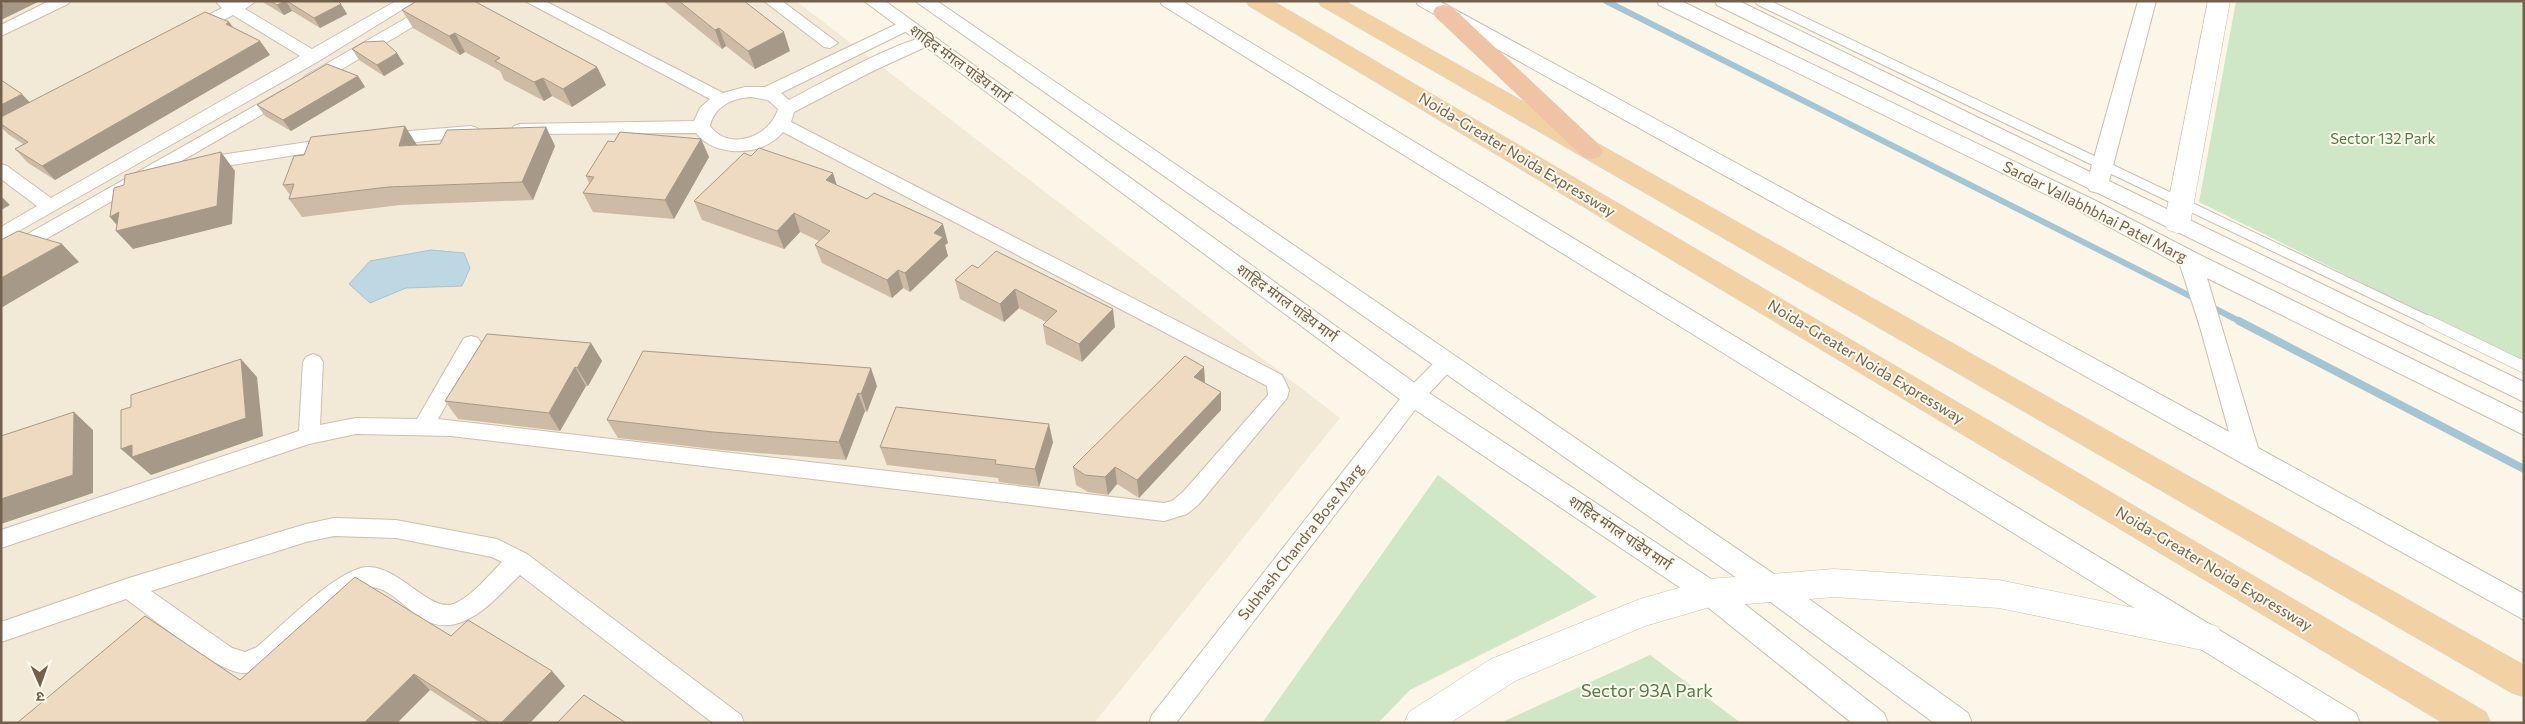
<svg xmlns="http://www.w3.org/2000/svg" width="2525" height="724" font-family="Commissioner,'Noto Sans Devanagari',sans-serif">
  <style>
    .residential { fill: #f2e9d6 }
    .green { fill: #cfe7c6 }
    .water { fill: #bdd7e3; stroke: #a4c5d3 }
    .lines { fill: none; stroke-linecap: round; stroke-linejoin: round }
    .stream-far1 { stroke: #a4c5d3; stroke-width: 6 }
    .stream { stroke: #a4c5d3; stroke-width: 8 }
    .service-far1-casing { stroke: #ccbfae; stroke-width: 11 }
    .service-casing { stroke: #ccbfae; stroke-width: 12 }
    .minor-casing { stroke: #ccbfae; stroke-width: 2 }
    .tertiary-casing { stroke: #ccbfae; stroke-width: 2 }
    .secondary-casing { stroke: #cec0ac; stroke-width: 1 }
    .trunk-casing { stroke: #dad6d1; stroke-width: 1 }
    .motorway-casing { stroke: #dad6d1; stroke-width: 1 }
    .service-far1 { stroke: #fff; stroke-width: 9 }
    .service { stroke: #fff; stroke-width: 11 }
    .minor { fill: #fff; fill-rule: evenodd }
    .tertiary { fill: #fff; fill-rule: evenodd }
    .secondary { fill: #fff; fill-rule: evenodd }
    .trunk { fill: #f2d2a4; fill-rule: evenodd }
    .motorway { fill: #efc3a3; fill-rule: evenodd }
    .wall { fill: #cdbba6 }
    .shaded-wall { fill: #a79987 }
    .building { fill: #eedac1; stroke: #a79987 }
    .labels { text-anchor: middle; stroke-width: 4; stroke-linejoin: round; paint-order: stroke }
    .street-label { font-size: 15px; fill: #72604d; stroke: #fdfaed }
    .park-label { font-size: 15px; fill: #517c49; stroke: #fdfaed }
    .near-park-label { font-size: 18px; fill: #517c49; stroke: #fdfaed }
  </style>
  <rect width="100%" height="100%" fill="#fbf6e7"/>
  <!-- residential -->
  <path class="residential" d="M 1,1 L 796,1 L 1340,418 L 1094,723 L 1,723 Z"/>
  <!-- green -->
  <path class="green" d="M 2236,1 L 2524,1 L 2524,363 L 2199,202 Z
    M 1438,475 L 1597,597 L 1410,690 L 1378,723 L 1262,723 Z
    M 1650,655 L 1741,723 L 1500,723 Z"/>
  <!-- water -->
  <path class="water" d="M 431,250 L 464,253 L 470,268 L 462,286 L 406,288 L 370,303 L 349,284 L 370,261 Z"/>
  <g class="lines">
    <!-- stream-far1 -->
    <path class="stream-far1" d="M 1606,1 L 2198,300
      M 2208,305 L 2241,322"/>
    <!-- stream -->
    <path class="stream" d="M 2239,321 L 2524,469"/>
    <defs>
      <path id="service-far1" d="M 1760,1 L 2431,322"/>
      <path id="service" d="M 2429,321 L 2524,367"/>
      <path id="minor" d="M 49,1 L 70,1 L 68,4 L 1,36 L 1,25 Z
        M 218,1 L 256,1 L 245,9 L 312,49 L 396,1 L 416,1 L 319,61 L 1,241 L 1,227 L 37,206 L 1,179 L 1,164 L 7,166 L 51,198 L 300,56 L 233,15 L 200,32 L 188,32 L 186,29 L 188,26 L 222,8 L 217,3 Z
        M 436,1 L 456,1 L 317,84 L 305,84 L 303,80 L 305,76 Z
        M 525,1 L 545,1 L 723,93 L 745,87 L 765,87 L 901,22 L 913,22 L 915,25 L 913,28 L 781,93 L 789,100 C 813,88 914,31 934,37 L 936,40 L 934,43 L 873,71 L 794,112 L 791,122 L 1282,375 L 1289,390 L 1287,398 L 1199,504 L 1187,514 L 1164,521 L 451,436 L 356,434 L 309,444 L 1,548 L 1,530 L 299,431 L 303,362 L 306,357 L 313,354 L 320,357 L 323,362 L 320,425 L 356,418 L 417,419 L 464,338 L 471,336 L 478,338 L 481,343 L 438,419 L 1164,503 L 1172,501 L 1183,492 L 1268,395 L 1267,386 L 783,132 C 763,157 715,158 696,133 L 514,134 L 511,130 L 514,126 L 520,124 L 694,121 L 700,108 L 710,99 ZM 751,97 L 768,100 L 778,109 C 770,137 729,152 710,126 C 714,107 732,98 751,97 Z
        M 764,1 L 782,1 L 838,43 L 830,48 L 824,47 Z
        M 283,90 L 289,91 L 291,95 L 289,99 L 1,265 L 1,249 Z
        M 471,126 L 477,128 L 480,132 L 477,136 L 385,145 L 379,143 L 376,139 L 379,135 L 385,133 Z
        M 334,138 L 340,140 L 343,144 L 340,148 L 200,170 L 194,168 L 191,164 L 194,160 L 200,158 Z
        M 1445,356 L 1452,359 L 1455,364 L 1452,369 L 1421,402 L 1176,723 L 1149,723 L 1152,715 L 1407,390 L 1438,359 Z
        M 334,518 L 396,520 L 497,539 L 527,554 L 741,715 L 744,723 L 713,723 L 520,575 C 503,591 486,612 464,621 C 418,641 401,585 368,587 C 362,587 356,592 351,595 C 327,616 276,670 245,673 C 220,675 149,615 126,599 L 1,642 L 1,622 L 129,578 L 306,524 ZM 334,536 L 396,538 L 492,557 L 502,562 C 488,576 474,594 456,603 C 432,616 399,565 367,567 C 337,569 281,627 257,647 L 245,652 L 232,648 L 151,591 L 306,542 Z"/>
      <path id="tertiary" d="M 864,1 L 885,1 L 1423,389 L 1720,585 L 1884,713 L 1888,723 L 1852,723 L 1700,601 L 1405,403 Z
        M 915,1 L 937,1 L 1781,579 L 1968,713 L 1972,723 L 1934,723 L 1761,595 Z
        M 1160,1 L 1182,1 L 2356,713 L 2360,723 L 2320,723 L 1162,5 Z
        M 1416,1 L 1439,1 L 2229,432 L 2200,327 L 2180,265 L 2078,210 L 1659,5 L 1657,1 L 1681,1 L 2094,200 L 2198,254 L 2524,414 L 2524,435 L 2207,278 L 2258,448 L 2524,594 L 2524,620 L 1418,5 Z
        M 1715,1 L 1739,1 L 2090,172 L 2138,1 L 2156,1 L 2109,181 L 2524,382 L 2524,402 L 2098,193 L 2090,191 L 2088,188 L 1717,5 Z"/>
      <path id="secondary" d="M 2208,1 L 2230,1 L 2190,224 L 2186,230 L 2177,233 L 2168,230 L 2164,224 Z
        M 1834,569 L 1999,580 L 2207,623 L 2218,627 L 2223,637 L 2218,647 L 2207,651 L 1999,608 L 1834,597 L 1710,607 L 1645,626 L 1515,681 L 1450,723 L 1404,723 L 1409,712 L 1491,659 L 1640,599 L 1710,579 Z"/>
      <path id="trunk" d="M 1246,1 L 1273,1 L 2486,712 L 2491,723 L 2443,723 L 1249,6 Z
        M 1318,1 L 1345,1 L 2524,665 L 2524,697 L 2512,693 L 1321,6 Z"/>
      <path id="motorway" d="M 1444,5 L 1452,7 L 1599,145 L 1603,151 L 1599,157 L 1591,159 L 1583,157 L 1436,17 L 1433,12 L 1436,7 Z"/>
    </defs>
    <!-- service-far1 casing -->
    <use href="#service-far1" class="service-far1-casing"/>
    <!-- service casing -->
    <use href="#service" class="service-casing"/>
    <!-- minor casing -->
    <use href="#minor" class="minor-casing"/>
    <!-- tertiary casing -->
    <use href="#tertiary" class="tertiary-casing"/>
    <!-- secondary casing -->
    <use href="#secondary" class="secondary-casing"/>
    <!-- trunk casing -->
    <use href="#trunk" class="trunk-casing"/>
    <!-- motorway casing -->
    <use href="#motorway" class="motorway-casing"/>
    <!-- service-far1 -->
    <use href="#service-far1" class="service-far1"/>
    <!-- service -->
    <use href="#service" class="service"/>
    <!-- minor -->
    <use href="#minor" class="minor"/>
    <!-- tertiary -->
    <use href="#tertiary" class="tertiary"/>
    <!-- secondary -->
    <use href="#secondary" class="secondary"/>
    <!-- trunk -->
    <use href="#trunk" class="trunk"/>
    <!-- motorway -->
    <use href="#motorway" class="motorway"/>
  </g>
  <!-- wall -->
  <path class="wall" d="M 261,1 L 338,1 L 347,14 L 320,28 L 292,11 L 284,15 Z
    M 663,1 L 744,1 L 790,51 L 755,69 L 726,46 L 722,49 Z
    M 402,10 L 597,67 L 606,85 L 572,107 L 552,96 L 544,101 L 504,80 L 500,71 L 465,52 L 460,55 L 413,28 Z
    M 229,22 L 233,27 L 260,41 L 270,55 L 55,180 L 28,163 L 15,149 L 23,144 L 8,134 L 1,127 L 1,80 L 30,102 Z
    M 352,49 L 404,64 L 384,76 L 359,60 Z
    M 358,76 L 365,87 L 291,131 L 265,116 L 257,105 Z
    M 546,127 L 555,146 L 533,200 L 400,205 L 302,217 L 289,199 L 290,195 L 283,185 L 417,145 L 440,144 Z
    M 701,139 L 709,157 L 674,219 L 593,212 L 583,193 L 589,183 L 586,176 L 614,142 Z
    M 836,185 L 948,243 L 945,245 L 948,256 L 910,292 L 903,288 L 892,298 L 822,263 L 815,245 L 819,241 L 800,232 L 784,249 L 702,220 L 694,201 Z
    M 972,265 L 1115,327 L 1082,362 L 1046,344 L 1043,325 L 1046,322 L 1019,308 L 1004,322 L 960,299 L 955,280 Z
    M 591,343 L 602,361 L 588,386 L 586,386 L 560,431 L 458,419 L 445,401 Z
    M 1204,367 L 1205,383 L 1221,392 L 1221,410 L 1139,498 L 1117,484 L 1108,495 L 1088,492 L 1076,485 L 1073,467 Z
    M 877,386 L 867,412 L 865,411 L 846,460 L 722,450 L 618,438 L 607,420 Z
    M 1053,442 L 1039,487 L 999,482 L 998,478 L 887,465 L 880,447 Z
    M 451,636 L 565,686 L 530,723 L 481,723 L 430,690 L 397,723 L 17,723 L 240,680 Z"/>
  <!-- shaded-wall -->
  <path class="shaded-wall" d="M 8,1 L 40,1 L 1,20 L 1,4 Z
    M 285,1 L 286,1 L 292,11 L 284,15 L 277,5 Z
    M 341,4 L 347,14 L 320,28 L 314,18 Z
    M 229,22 L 239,36 L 226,24 Z
    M 719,28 L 726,46 L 722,49 L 715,30 Z
    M 784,32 L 790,51 L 755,69 L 748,51 Z
    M 455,33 L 465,52 L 460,55 L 449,36 Z
    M 260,41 L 270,55 L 55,180 L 42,166 Z
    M 397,53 L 404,64 L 384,76 L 377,65 Z
    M 597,67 L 606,85 L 572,107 L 563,89 Z
    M 358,76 L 365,87 L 291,131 L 283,120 Z
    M 543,78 L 552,96 L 544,101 L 534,82 Z
    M 22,94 L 32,105 L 1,121 L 1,105 Z
    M 405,126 L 417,145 L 399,146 Z
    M 546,127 L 555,146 L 533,200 L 522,182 Z
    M 701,139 L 709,157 L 674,219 L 665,200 Z
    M 221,152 L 235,171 L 232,224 L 133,249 L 116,231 L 121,230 L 110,217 Z
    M 833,173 L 839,192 L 826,180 Z
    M 1,196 L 10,205 L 1,210 Z
    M 794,213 L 800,232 L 784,249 L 777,231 Z
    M 943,224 L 948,243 L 945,245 L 948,256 L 910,292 L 905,273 L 934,233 Z
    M 62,244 L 79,262 L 1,308 L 1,278 Z
    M 898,270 L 903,288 L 892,298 L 887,280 Z
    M 1015,289 L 1019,308 L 1004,322 L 1000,304 Z
    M 1113,309 L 1115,327 L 1082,362 L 1079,344 Z
    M 591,343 L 602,361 L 588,386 L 577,368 Z
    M 241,359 L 257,377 L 263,436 L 151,475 L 121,449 Z
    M 575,367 L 586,386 L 560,431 L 549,413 Z
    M 1204,367 L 1205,385 L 1194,377 Z
    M 871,368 L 877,386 L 867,412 L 861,394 Z
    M 1221,392 L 1221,410 L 1139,498 L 1137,480 Z
    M 858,393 L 865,411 L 846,460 L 839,442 Z
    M 74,412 L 93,430 L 93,493 L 1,524 L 1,499 Z
    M 1049,424 L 1053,442 L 1039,487 L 1035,469 Z
    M 1115,467 L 1117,484 L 1108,495 L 1105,477 Z
    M 552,671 L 565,686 L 530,723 L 501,723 Z
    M 414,674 L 430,690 L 397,723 L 364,723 Z"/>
  <!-- building -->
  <path class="building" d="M 1,1 L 8,1 L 1,4 Z
    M 271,1 L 285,1 L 277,5 Z
    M 287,1 L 338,1 L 341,4 L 314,18 Z
    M 417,1 L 474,1 L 597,67 L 563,89 L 543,78 L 534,82 L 495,61 L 500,58 L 455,33 L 449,36 L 402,10 Z
    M 679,1 L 744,1 L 784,32 L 748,51 L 719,28 L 715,30 Z
    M 205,12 L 229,22 L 226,24 L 260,41 L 42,166 L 15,149 L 28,142 L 1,124 L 1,117 Z
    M 384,41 L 397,53 L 377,65 L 352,49 L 364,42 Z
    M 327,64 L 358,76 L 283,120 L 257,105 Z
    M 1,80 L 22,94 L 1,105 Z
    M 405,126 L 399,146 L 440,144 L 447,130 L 546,127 L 522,182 L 388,187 L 289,199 L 294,184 L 283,185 L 294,156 L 304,155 L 311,137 Z
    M 620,132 L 701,139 L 665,200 L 583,193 L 594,177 L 586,176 L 608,141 L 614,142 Z
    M 759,148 L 833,173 L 826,180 L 867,199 L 874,193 L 943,224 L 934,233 L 943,237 L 905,273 L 898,270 L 887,280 L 815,245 L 830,231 L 794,213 L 777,231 L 694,201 L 744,153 L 751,156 Z
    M 221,152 L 217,206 L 116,231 L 119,212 L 110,217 L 114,188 L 124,185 L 125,175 Z
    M 18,231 L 62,244 L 1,278 L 1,240 Z
    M 996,251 L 1113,309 L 1079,344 L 1043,325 L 1057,311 L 1015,289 L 1000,304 L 955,280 L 972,265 L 978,268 Z
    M 487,334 L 591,343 L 577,368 L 575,367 L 549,413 L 445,401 Z
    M 643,351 L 871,368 L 861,394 L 858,393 L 839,442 L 713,432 L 607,420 Z
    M 1185,356 L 1204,367 L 1194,377 L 1221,392 L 1137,480 L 1115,467 L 1105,477 L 1085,475 L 1073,467 Z
    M 241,359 L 246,418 L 132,457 L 132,445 L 121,449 L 121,410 L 131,407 L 131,395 Z
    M 896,407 L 1049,424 L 1035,469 L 995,464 L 996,460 L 880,447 Z
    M 74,412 L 73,475 L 1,499 L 1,436 Z
    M 355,577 L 451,636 L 468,620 L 552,671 L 501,723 L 490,723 L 414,674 L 364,723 L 222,723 L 220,722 L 219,723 L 17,723 L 145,616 L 240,680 Z
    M 584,695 L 626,723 L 557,723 Z"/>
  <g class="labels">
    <!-- street labels -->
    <g class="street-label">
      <text transform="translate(960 64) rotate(36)" y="5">शाहिद मंगल पांडेय मार्ग</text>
      <text transform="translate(1517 155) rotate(31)" y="5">Noida-Greater Noida Expressway</text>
      <text transform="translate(2095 212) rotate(27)" y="5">Sardar Vallabhbhai Patel Marg</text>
      <text transform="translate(1287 303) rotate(36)" y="5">शाहिद मंगल पांडेय मार्ग</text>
      <text transform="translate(1866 362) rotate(31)" y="5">Noida-Greater Noida Expressway</text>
      <text transform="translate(1620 533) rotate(34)" y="5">शाहिद मंगल पांडेय मार्ग</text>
      <text transform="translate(1301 542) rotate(-52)" y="5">Subhash Chandra Bose Marg</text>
      <text transform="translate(2214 569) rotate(31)" y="5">Noida-Greater Noida Expressway</text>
    </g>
    <!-- park labels -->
    <g class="park-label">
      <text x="2383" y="144">Sector 132 Park</text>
    </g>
    <!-- near-park labels -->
    <g class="near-park-label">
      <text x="1647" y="697">Sector 93A Park</text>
    </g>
  </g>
  <!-- border -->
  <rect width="2525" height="724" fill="none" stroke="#72604d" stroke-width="5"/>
  <!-- north arrow -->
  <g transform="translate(40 684) rotate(178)" stroke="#fdfaed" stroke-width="4" paint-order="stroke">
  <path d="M0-4L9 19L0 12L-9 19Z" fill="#72604d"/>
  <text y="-8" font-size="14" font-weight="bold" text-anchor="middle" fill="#72604d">उ</text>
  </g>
</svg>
